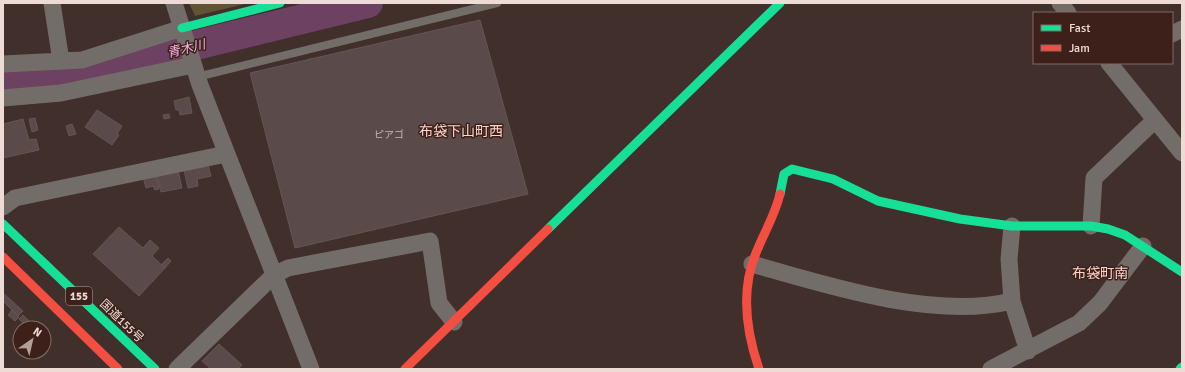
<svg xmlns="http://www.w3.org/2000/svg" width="1185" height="372" font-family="Signika,'Noto Sans JP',sans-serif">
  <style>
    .green { fill: #605435 }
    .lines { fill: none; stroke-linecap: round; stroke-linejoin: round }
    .river { stroke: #6d4162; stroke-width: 30 }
    .building { fill: #5a4b4a; stroke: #645654 }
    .lane { stroke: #736d69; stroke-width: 8 }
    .street { stroke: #736d69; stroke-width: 17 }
    .fast { stroke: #16e098; stroke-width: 9 }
    .jam { stroke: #f24e42; stroke-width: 9 }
    .labels { text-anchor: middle; stroke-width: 3; stroke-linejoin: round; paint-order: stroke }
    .number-label { font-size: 10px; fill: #cab7b3 }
    .shield { fill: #3d201a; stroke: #baa39e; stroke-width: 1 }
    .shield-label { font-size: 11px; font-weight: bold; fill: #efdbd6 }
    .street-label { font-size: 12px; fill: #efdbd6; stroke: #3d201a }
    .water-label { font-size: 13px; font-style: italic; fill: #fcb2ea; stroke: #3d201a }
    .quarter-label { font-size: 14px; fill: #fdd5cc; stroke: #3d201a }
  </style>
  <rect width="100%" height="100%" fill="#402f2b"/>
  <!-- green -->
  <path class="green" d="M 189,3 L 249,3 L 195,16 Z"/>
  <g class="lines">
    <!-- river -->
    <path class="river" d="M 3,82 L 61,78 L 368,3"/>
  </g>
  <!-- building -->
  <path class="building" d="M 480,20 L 528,194 L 295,248 L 250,73 Z
    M 189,97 L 192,113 L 180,115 L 179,110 L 176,110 L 174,101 Z
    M 97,110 L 122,126 L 117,134 L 119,135 L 112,145 L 85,127 Z
    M 169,114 L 170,118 L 164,119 L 163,115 Z
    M 35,118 L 38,130 L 32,132 L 29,119 Z
    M 23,119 L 29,140 L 36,139 L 39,150 L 3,158 L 3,124 Z
    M 72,124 L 76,134 L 69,136 L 66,126 Z
    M 208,165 L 211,176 L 197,179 L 198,186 L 188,188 L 184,170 Z
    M 178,170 L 182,188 L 161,192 L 157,175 Z
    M 156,174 L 159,189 L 155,190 L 153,186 L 146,188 L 143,177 Z
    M 119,227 L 143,248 L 150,240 L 159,248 L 152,256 L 165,268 L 139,296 L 93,254 Z
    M 168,258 L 171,261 L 165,268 L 161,265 Z
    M 3,293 L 23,311 L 18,316 L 3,301 Z
    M 12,310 L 19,317 L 15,321 L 8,315 Z
    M 23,315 L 29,321 L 25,325 L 19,319 Z
    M 30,321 L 38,328 L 23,328 Z
    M 20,331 L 20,344 L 14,338 Z
    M 44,334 L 49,339 L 44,345 Z
    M 219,344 L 242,365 L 238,369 L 211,369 L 202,361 Z
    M 28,352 L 37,352 L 33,356 Z"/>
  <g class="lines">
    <!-- lane -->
    <path class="lane" d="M 197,77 L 497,3"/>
    <!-- street -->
    <path class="street" d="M 52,3 L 61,61
      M 174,3 L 200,85 L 311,369
      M 1060,3 L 1068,13
      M 1172,34 L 1182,29
      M 1109,63 L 1182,153
      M 3,64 L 82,60 L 182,28
      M 3,98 L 61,93 L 193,65
      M 3,207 L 15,198 L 226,154
      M 1012,226 L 1009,259 L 1012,301 L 1028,351
      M 1091,226 L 1094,178 L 1155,120
      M 752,264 C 829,286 934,320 1012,301
      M 177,369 L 274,275 L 288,268 L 430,241 L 439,303 L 454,322
      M 991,369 L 1079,323 L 1100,303 L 1143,246"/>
    <!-- fast -->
    <path class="fast" d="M 182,28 L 280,3
      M 780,194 L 784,174 L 792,169 L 833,179 L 878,201 L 960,219 L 1012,226 L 1091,226 L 1108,229 L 1125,235 L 1182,272
      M 3,224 L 155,369
      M 548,229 L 780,3
      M 1180,369 L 1182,367"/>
    <!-- jam -->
    <path class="jam" d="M 3,257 L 118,369
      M 405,369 L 548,229
      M 759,369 C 746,331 740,291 756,253 C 764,233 775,215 780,194"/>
  </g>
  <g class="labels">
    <!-- number labels -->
    <g class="number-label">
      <text x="389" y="138">ピアゴ</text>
    </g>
    <!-- shield labels -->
    <rect class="shield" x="66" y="287" width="26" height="18" rx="3"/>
    <g class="shield-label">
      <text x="79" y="300">155</text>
    </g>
    <!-- street labels -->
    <g class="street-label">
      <text transform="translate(122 321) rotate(44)" y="4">国道155号</text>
    </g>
    <!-- water labels -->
    <g class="water-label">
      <text transform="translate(186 48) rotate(-14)" y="5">青木川</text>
    </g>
    <!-- quarter labels -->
    <g class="quarter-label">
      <text x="461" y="136">布袋下山町西</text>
      <text x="1100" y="278">布袋町南</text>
    </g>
  </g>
  <!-- border -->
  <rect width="1185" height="372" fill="none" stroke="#efdbd6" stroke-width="8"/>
  <!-- legend -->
  <rect x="1033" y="12" width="140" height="52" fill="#3d201a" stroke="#846b65"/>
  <rect x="1041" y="25" width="20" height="6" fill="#16e098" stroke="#846b65"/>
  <text x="1069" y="32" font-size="12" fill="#efdbd6">Fast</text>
  <rect x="1041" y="45" width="20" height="6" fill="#f24e42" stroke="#846b65"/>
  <text x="1069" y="52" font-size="12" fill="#efdbd6">Jam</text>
  <!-- north arrow -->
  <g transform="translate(32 340) rotate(34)"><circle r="19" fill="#3d201a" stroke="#846b65"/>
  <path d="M0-3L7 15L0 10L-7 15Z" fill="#b29f9a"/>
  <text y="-6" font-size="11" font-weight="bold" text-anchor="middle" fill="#efdbd6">N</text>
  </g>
</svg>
